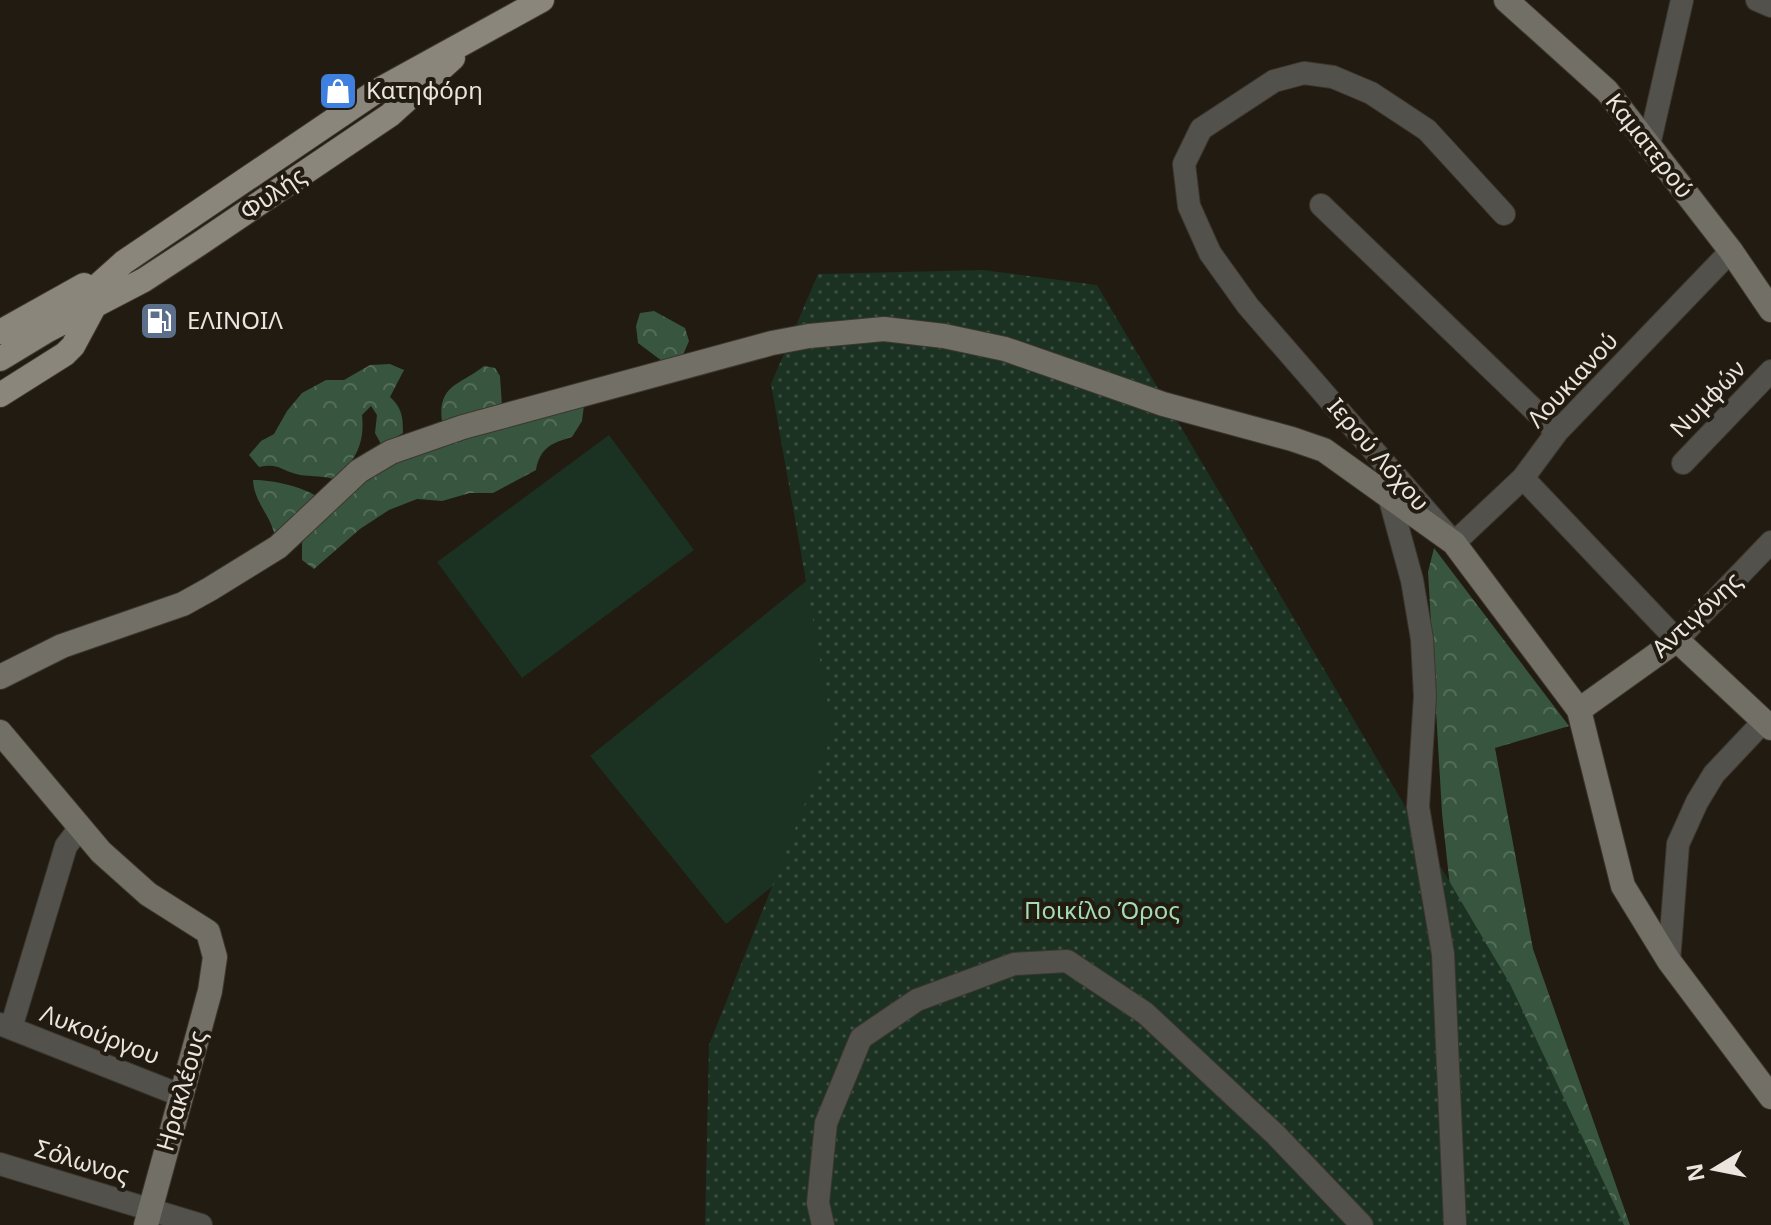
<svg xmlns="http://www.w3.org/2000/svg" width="1771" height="1225" font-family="'Noto Sans',sans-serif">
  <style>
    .green { fill: #1b3121 }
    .forest { fill: url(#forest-crowns) }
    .park { fill: url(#park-dots) }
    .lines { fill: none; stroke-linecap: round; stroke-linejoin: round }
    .street-casing { stroke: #3d372f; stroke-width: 24 }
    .secondary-casing { stroke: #3d372f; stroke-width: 26 }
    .primary-casing { stroke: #3d372f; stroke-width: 26 }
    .street { stroke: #53514c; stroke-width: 22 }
    .secondary { stroke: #726f67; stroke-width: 24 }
    .primary { stroke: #8a867b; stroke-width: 24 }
    .labels { text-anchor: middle; stroke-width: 8; stroke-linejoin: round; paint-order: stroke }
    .poi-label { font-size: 24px; fill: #eae5df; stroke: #211b12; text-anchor: start }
    .street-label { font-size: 24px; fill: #eae5df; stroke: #211b12 }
    .park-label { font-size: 24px; fill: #a5dcb2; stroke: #211b12 }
  </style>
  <defs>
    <pattern id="forest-crowns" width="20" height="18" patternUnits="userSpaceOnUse" patternTransform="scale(2)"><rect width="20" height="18" fill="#37553f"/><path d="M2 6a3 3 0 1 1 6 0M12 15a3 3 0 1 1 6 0" fill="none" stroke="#546d5a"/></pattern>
    <pattern id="park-dots" width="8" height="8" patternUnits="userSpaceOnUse" patternTransform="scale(2)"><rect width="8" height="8" fill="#1b3121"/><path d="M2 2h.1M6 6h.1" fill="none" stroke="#3c4f41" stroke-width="1.8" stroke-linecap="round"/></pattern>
  </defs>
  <rect width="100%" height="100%" fill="#211b12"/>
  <!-- green -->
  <path class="green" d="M 609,435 L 694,550 L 522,678 L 437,562 Z
    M 847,548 L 982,716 L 726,924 L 590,756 Z"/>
  <!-- forest -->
  <path class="forest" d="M 654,311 L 685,328 L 689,341 L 683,355 L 662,361 L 638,343 L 636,326 L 640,313 Z
    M 390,364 L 404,370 L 390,397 C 402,408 403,417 403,433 L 382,446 L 375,433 L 377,415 L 371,406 L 362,415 C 365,443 356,461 334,479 C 320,475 307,477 296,474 C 279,469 278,463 259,467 L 249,455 L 261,441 L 274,434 L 287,411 L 302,393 L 326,380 L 344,380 L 370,365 Z
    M 484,366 L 495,368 L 500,376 L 502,406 L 442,422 C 437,384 461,385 484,366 Z
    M 584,405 L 582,421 L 572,437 C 551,443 540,448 536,470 L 493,493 L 470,493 L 442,501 L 417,499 L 389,510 L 360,529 L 314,569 L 302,560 L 302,543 L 311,526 L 388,462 L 426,448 Z
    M 253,480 C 272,480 301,486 316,496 L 274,533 C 269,513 254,502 253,480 Z
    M 1434,548 L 1569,726 L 1495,748 L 1533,949 L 1630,1225 L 1465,1225 L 1460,980 L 1442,813 L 1428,572 Z"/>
  <!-- park -->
  <path class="park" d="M 983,270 L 1097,285 L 1510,984 L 1624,1225 L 705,1225 L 709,1045 L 833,733 L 771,384 L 818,274 Z"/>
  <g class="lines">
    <defs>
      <path id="street" d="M 1757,0 L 1771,6
        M 1649,145 L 1682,0
        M 1321,205 L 1557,432
        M 1504,214 L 1427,130 L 1371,93 L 1333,77 L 1304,73 L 1274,81 L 1201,129 L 1184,164 L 1189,206 L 1210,253 L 1248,306 L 1454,543 L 1523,478 L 1557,432 L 1731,251
        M 1683,463 L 1771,371
        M 1523,478 L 1677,640 L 1771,542
        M 1389,496 L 1412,580 L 1422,639 L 1425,696 L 1418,807 L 1443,954 L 1455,1225
        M 1669,961 L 1678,844 L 1697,802 L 1714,774 L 1764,721
        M 0,1024 L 180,1095
        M 11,1028 L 66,846 L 79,829
        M 0,1164 L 201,1225
        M 823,1225 L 818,1203 L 826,1123 L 861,1038 L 917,1000 L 1014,964 L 1067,961 L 1145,1013 L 1276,1135 L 1362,1225"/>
      <path id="secondary" d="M 1506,0 L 1607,91 L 1731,251 L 1771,310
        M 0,677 L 62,646 L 183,604 L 210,589 L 278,547 L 359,471 L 391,452 L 463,427 L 772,343 L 809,336 L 884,329 L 944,336 L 1005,349 L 1163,404 L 1292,439 L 1324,450 L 1454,543 L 1579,710 L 1623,886 L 1669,961 L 1771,1097
        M 1579,710 L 1677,640 L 1771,728
        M 0,732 L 101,852 L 148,894 L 208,932 L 215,957 L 210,991 L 146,1225"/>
      <path id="primary" d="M 48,330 L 124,262 L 375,92 L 542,0
        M 0,332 L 84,285
        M 0,359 L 48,330 L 144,280 L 199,244 L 390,115 L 453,58
        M 0,395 L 65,354 L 73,346 L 94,307"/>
    </defs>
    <!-- street casing -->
    <use href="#street" class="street-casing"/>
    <!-- secondary casing -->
    <use href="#secondary" class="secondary-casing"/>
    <!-- primary casing -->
    <use href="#primary" class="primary-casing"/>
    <!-- street -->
    <use href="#street" class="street"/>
    <!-- secondary -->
    <use href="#secondary" class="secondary"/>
    <!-- primary -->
    <use href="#primary" class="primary"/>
  </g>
  <!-- icons -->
  <defs>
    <symbol id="shop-square" viewBox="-11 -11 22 22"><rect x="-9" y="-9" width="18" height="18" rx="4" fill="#3f7fe0" stroke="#211b12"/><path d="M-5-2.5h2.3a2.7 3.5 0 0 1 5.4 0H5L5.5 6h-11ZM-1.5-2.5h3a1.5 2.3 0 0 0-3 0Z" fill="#fff"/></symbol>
    <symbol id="fuel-square" viewBox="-11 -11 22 22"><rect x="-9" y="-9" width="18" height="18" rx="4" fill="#5c6f8a" stroke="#211b12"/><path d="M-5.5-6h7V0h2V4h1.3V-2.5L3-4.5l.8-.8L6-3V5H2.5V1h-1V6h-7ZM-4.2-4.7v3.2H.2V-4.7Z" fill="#fff"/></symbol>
  </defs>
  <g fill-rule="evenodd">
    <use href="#shop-square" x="316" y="69" width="44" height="44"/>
    <use href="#fuel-square" x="137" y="299" width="44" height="44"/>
  </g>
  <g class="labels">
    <!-- poi labels -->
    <g class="poi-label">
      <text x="366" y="99">Κατηφόρη</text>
      <text x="187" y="329">ΕΛΙΝΟΙΛ</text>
    </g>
    <!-- street labels -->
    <g class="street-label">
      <text transform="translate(1649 146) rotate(52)" y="8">Καματερού</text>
      <text transform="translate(273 194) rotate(-34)" y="8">Φυλής</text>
      <text transform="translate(1573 380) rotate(-47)" y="8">Λουκιανού</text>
      <text transform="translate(1708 399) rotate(-46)" y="8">Νυμφών</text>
      <text transform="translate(1378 455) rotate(49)" y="8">Ιερού Λόχου</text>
      <text transform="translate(1697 615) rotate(-43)" y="8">Αντιγόνης</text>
      <text transform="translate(100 1035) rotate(21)" y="8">Λυκούργου</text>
      <text transform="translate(182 1091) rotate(-74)" y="8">Ηρακλέους</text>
      <text transform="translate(82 1162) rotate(17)" y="8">Σόλωνος</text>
    </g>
    <!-- park labels -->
    <g class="park-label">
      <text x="1102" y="919">Ποικίλο Όρος</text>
    </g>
  </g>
  <!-- north arrow -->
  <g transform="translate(1715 1169) rotate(260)" stroke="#211b12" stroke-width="6" paint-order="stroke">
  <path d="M0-6L14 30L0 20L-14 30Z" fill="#eae5df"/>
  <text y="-12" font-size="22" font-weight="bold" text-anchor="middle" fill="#eae5df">N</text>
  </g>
</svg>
